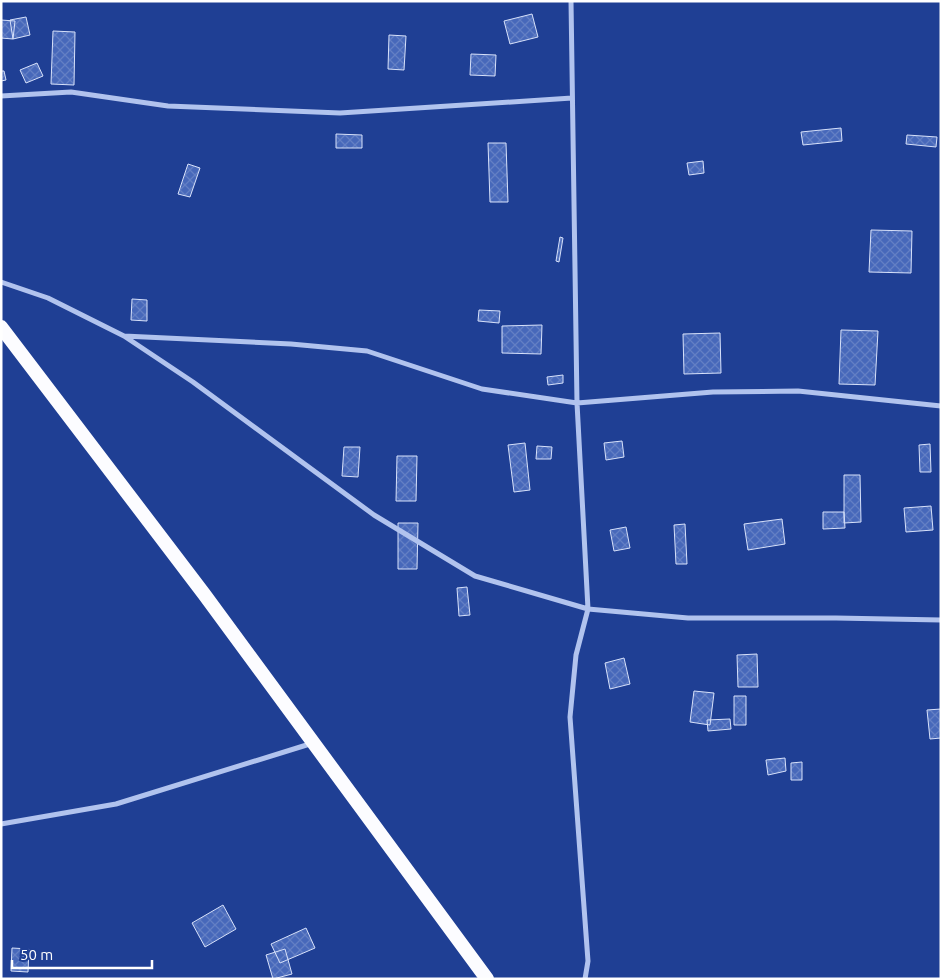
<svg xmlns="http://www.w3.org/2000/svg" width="942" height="980" font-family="Ubuntu,sans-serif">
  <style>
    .building { fill: url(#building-cross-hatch); stroke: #d7e1fa }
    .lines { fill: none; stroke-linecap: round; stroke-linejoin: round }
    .minor { stroke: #b1c3ee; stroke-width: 5 }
    .trunk { stroke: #fcfcff; stroke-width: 14 }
  </style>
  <defs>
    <pattern id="building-cross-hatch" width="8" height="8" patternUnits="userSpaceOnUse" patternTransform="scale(1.25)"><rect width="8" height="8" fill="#4768ba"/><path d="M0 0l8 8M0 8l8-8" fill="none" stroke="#637fc4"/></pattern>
  </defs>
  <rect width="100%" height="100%" fill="#1f3f94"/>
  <!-- building -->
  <path class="building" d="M 532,14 L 538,37 L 510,44 L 504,21 Z
    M 26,17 L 30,35 L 13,39 L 10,20 Z
    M 1,20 L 15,21 L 13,39 L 1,38 Z
    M 53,31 L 75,32 L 74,85 L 51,84 Z
    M 389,35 L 406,36 L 404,70 L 388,69 Z
    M 471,54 L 496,55 L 495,76 L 470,75 Z
    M 37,63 L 43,76 L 26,83 L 20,70 Z
    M 1,71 L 4,71 L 6,80 L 1,81 Z
    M 841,128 L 842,141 L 803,145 L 801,132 Z
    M 336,134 L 362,135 L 362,148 L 336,148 Z
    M 907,135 L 937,137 L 936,147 L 906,144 Z
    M 488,143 L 506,143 L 508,202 L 490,202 Z
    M 703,161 L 704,173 L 689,175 L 687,163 Z
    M 188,164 L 200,168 L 190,197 L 178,194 Z
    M 871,230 L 912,231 L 911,273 L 869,272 Z
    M 560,237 L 563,238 L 559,262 L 556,261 Z
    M 132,299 L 147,300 L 147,321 L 131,320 Z
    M 479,310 L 500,311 L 499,323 L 478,321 Z
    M 542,325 L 541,354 L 502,353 L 502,326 Z
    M 841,330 L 878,331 L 875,385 L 839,384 Z
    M 720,333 L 721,373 L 684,374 L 683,334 Z
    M 563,375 L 563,383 L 548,385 L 547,377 Z
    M 622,441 L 624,457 L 606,460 L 604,443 Z
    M 525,443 L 530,490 L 514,492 L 508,445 Z
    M 930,444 L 931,472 L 920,472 L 919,445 Z
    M 537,446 L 552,447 L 551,459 L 536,459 Z
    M 344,447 L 360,447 L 358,477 L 342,476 Z
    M 397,456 L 417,456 L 416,501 L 396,501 Z
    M 844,475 L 860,475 L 861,522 L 844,523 Z
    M 931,506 L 933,530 L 906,532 L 904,508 Z
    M 823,512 L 844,512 L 845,528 L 823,529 Z
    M 782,519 L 785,544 L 748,550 L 744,524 Z
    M 398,523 L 418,523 L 417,569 L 398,569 Z
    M 685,524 L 687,564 L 676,564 L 674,525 Z
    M 626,527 L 630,548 L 614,551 L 610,530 Z
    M 467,587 L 470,615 L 459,616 L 457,588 Z
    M 757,654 L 758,687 L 738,687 L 737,655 Z
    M 624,658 L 630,684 L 610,689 L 605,663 Z
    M 694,691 L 714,693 L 710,725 L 690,722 Z
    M 734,696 L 746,696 L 746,725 L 734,725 Z
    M 941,709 L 941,738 L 930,739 L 927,710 Z
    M 730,719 L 731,729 L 708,731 L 707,720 Z
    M 785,758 L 786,771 L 768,775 L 766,760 Z
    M 802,762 L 802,780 L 791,780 L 791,763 Z
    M 223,905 L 236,929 L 205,947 L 192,923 Z
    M 306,928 L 315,948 L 280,963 L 271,944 Z
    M 12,948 L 29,949 L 28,972 L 11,971 Z
    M 285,949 L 292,974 L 273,979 L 266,955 Z"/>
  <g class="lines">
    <!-- minor -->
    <path class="minor" d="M 571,1 L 577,403 L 588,609 L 576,655 L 570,717 L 588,961 L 585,979
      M 1,96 L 71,92 L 168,106 L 340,113 L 572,98
      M 1,282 L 48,298 L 124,336 L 193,382 L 374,515 L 475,576 L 588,609 L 688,618 L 836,618 L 941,620
      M 124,336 L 291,344 L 367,351 L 482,389 L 577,403 L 713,392 L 798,391 L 941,406
      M 1,824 L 116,804 L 313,743"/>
    <!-- trunk -->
    <path class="trunk" d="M 1,327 L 204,594 L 487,979"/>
  </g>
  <!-- border -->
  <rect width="942" height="980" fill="none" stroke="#ffffff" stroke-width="5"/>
  <!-- scale -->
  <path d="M12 960v8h140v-8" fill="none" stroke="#ffffff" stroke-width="2.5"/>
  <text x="20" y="960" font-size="15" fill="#ffffff" stroke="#1f3f94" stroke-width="4" paint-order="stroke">50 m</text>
</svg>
